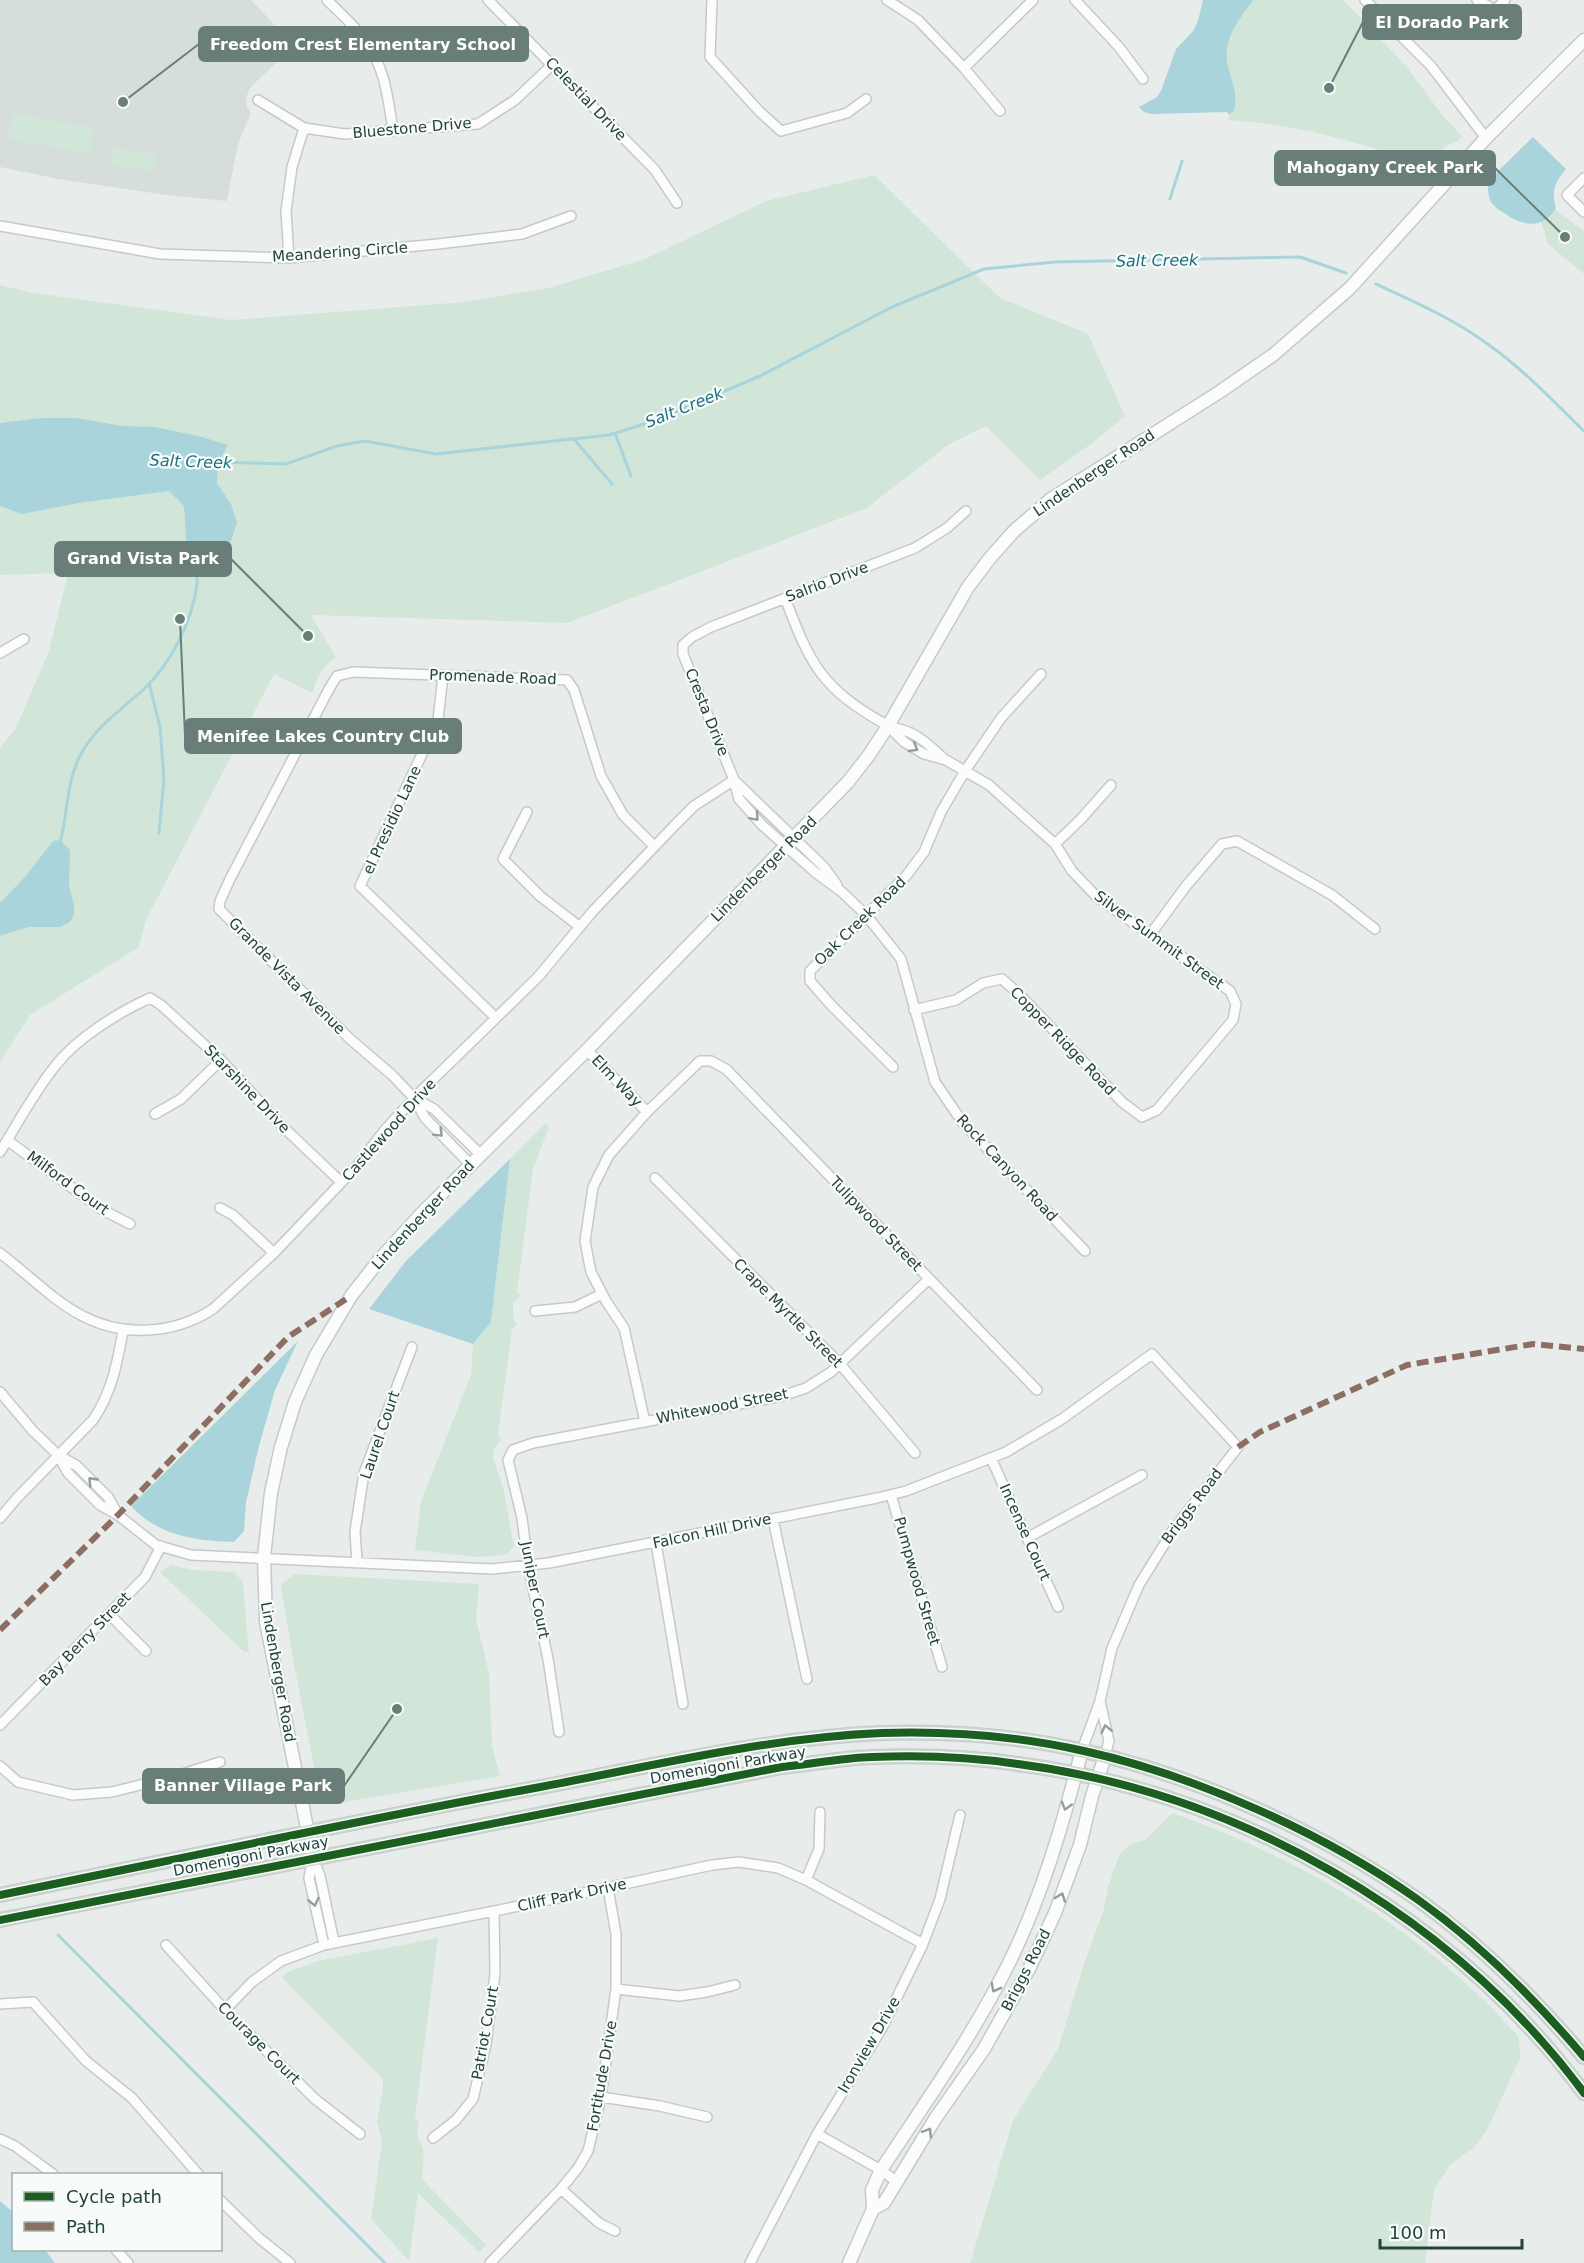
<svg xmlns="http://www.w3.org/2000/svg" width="1584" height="2263" font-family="'DejaVu Sans',sans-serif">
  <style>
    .built { fill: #d6dedb }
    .green { fill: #d1e6d8 }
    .water { fill: #a9d4db }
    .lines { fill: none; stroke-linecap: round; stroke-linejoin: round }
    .stream { stroke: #a9d4db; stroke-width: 3 }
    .street-casing { stroke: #c5cac8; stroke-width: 12 }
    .secondary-casing { stroke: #c3cbc8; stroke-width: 15 }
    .primary-casing { stroke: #c3ccc9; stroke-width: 16 }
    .street { stroke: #fcfcfc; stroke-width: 9 }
    .secondary { stroke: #fcfcfc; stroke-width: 12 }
    .primary { stroke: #cfd7d5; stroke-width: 14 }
    .quiet { stroke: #8d6e63; stroke-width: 6; stroke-dasharray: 12 6; stroke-linecap: butt }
    .cycleway-casing { stroke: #f7fbf9; stroke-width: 11 }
    .cycleway { stroke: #1b5e20; stroke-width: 8 }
    .oneway { stroke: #909f9b }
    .labels { text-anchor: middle; stroke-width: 4.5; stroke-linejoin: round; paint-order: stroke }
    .street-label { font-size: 15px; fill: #24423a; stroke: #f7fbf9 }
    .water-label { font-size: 16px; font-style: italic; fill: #1c6f80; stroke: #f7fbf9 }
    .leader { fill: none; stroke: #697e78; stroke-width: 2 }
    .callout-dot { fill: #697e78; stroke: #f7fbf9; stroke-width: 2 }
    .callout { fill: #697e78; stroke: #697e78; stroke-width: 2 }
    .callout-label { font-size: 16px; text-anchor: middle; font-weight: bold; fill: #fff }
  </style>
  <rect width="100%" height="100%" fill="#e8edeb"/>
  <!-- built -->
  <path class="built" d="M 0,0 L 251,0 L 294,45 L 250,88 L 246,98 L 247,107 L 251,113 L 238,144 L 227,201 L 166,195 L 58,179 L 0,167 Z"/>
  <!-- green -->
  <path class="green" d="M 1253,0 L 1343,0 L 1406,66 L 1443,116 L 1462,136 L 1458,141 L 1446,146 L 1424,166 C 1361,141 1297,125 1229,120 L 1229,115 L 1232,114 C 1230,89 1220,50 1233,28 C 1238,18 1246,9 1253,0 Z
    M 13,113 L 94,128 L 89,154 L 8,139 Z
    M 113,147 L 156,155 L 153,172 L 110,164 Z
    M 874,175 L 1000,298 L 1088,334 L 1125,416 L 1091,444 L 1040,480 L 986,426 L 948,445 L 867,508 L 567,623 L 311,615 L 336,657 C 321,666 318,678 312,693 L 274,674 L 146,920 L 139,947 L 30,1015 L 0,1062 L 0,747 L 15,730 L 49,651 L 68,573 L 0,575 L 0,285 L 34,293 L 231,320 L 464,302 L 549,288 L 645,259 L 766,201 Z
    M 1555,210 L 1584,231 L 1584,274 L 1548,244 L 1541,222 L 1550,218 Z
    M 546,1123 L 549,1127 L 533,1169 L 517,1292 L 521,1296 L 513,1303 L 513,1317 L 517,1325 L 512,1329 L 498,1434 L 501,1440 L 494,1450 L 493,1458 L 503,1487 L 514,1546 L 506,1555 L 476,1557 L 415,1550 L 421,1501 L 471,1375 L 473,1344 L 491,1322 L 510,1159 Z
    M 172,1565 L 192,1570 L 235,1572 L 243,1583 L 249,1652 L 244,1652 L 160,1572 Z
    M 295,1574 L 479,1584 L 476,1619 L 489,1673 L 492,1745 L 500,1776 L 339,1803 L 319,1792 L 292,1654 L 281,1585 Z
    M 1172,1813 C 1284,1852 1383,1908 1471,1988 C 1488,2003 1504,2021 1519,2037 L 1520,2058 L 1487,2130 L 1474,2147 L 1450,2165 L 1434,2190 L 1425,2263 L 970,2263 L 1013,2120 L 1058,2049 L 1084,1964 L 1103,1912 L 1108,1887 L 1120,1853 L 1131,1844 L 1145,1840 Z
    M 438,1938 L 415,2117 L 419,2121 C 415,2138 419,2136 423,2149 C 425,2158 422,2170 422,2179 L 486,2245 L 479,2252 L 418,2193 L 409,2261 L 371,2219 L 382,2142 L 377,2121 L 383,2089 L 383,2079 L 282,1978 L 287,1972 L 318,1961 Z"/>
  <!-- water -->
  <path class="water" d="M 1203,0 L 1253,0 C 1238,21 1220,42 1229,70 C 1233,85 1238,95 1234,111 L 1229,115 L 1227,112 L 1152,114 L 1144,112 L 1139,107 L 1157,97 L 1161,91 L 1176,49 L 1193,31 L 1198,21 Z
    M 1533,137 L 1566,169 C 1555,182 1551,191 1556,208 C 1545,230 1521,226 1504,213 C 1499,210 1493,206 1490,200 C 1488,195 1488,187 1487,182 Z
    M 42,418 L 76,418 L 122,426 L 155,427 L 202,437 L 228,445 L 218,463 L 217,483 L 231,504 L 237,523 L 226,556 L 212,562 L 187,553 L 184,506 L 169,491 L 79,503 L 22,514 L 0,506 L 0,423 Z
    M 60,840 L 70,850 L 69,885 L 74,906 L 74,915 L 70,922 L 60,927 L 28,927 L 0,936 L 0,903 L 25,877 L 53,841 Z
    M 510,1159 L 491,1322 L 473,1344 L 369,1309 L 406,1261 Z
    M 298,1341 L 275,1390 L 259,1446 L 246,1502 L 244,1531 L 234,1542 C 197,1541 158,1536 131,1506 Z
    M 0,2201 L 13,2212 L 14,2250 L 45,2250 L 55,2263 L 0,2263 Z"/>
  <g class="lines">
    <!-- stream -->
    <path class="stream" d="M 1170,199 L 1182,161
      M 1376,284 C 1415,302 1454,319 1489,345 C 1524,370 1553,401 1584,431
      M 615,433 L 631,476
      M 574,439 L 612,484
      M 217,462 L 286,464 L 337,446 L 365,441 L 436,454 L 609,435 L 654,421 L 760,376 L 892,307 L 984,269 L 1055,262 L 1300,257 L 1346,273
      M 149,683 L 160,727 L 164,779 L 159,833
      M 60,843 C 68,813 66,782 81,754 C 95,727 122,709 144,689 C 170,665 193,620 197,584 C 198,577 195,569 195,561
      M 58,1935 L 385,2263"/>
    <defs>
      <path id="street" d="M 327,0 C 339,12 353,24 363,38 C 385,65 388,98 393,131
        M 488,0 L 655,170 L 677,203
        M 712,0 L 710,57 L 759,111 L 781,131 L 847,113 L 866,99
        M 887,0 L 918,20 L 964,68 L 1000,111
        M 1075,0 L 1119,47 L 1143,79
        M 1365,0 L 1431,66 L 1486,138
        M 1477,0 L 1495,10 L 1505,0
        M 964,68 L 1033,0
        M 258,100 L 304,128 L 345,134 L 478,124 L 515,100 L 553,64
        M 1584,178 L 1567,195 L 1584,212
        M 0,226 L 160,254 L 289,258 L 438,244 L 522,234 L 571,216
        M 289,258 L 286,211 L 292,167 L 304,128
        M 966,511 L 947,528 L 915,548 L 711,627 L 692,637 L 683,645 L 683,654 L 734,780 L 739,799 L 762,825 L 816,873 L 842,892 L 866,915 L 901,959 L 935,1082 L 963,1123 L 1085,1251
        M 785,598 C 810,664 821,688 885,724 C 893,728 902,729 911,733 C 923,739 933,748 943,758
        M 0,653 L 24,639
        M 443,675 L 438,720 L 360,886 L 496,1018
        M 888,726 L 904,742 L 924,754 L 946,760 L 989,785 L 1055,844 L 1072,871 L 1097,897 L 1230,991 L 1236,1004 L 1233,1020 L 1157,1110 L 1142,1117 L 1122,1102 L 1018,993 L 1002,979 L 983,983 L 956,1000 L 914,1010
        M 734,780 L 824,867 L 837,885
        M 527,812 L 503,859 L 540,896 L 580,927
        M 1055,844 L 1081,819 L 1111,785
        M 1150,935 L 1186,886 L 1222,844 L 1237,841 L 1332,895 L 1375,929
        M 587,1050 L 647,1112
        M 893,1067 L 831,1005 L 810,981 L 810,971 L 906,876 L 924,852 L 941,812 L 965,771 L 1001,718 L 1041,674
        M 414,1098 L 425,1118 L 470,1164
        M 155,1114 L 181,1099 L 221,1060
        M 7,1140 L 101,1209 L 130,1224
        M 0,1152 C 18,1123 34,1092 56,1065 C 77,1038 119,1012 150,998 L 161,1005 L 221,1060 L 280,1124 L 341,1182
        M 480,1154 L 434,1109 L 414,1098 L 392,1075 L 350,1039 L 219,909 L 220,901 L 230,879 L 329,689 L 337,676 L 353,672 L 567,680 L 574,690 L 601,776 L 623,815 L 654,846
        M 655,1178 L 840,1364 L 915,1453
        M 220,1208 L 233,1215 L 274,1253
        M 0,1253 C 48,1290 82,1334 148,1330 C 172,1329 193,1322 213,1309 L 274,1253 L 357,1166 L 384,1131 L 414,1098 L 538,977 L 593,911 L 675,825 L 694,806 L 734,780
        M 535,1311 L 575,1307 L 602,1294
        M 0,1392 L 33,1431 L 58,1455 L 77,1466 L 108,1497 L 118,1515
        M 645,1422 L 624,1328 L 606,1301 L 591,1272 L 585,1241 L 593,1187 L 609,1155 L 647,1112 L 700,1061 L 711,1061 L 726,1069 L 1037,1390
        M 58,1455 L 68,1473 L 100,1505 L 118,1515 L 156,1545 L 191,1555 L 492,1569 L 549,1563 L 877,1498 L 906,1491 L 1006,1452 L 1062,1419 L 1152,1354 L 1238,1447 L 1173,1530 L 1139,1585 L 1112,1648 L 1100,1701 L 1082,1750
        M 991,1458 L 1058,1607
        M 891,1495 L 942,1667
        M 0,1518 L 17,1498 L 93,1420 C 112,1392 117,1364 123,1331
        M 773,1519 L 807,1679
        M 1027,1538 L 1142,1475
        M 656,1543 L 683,1704
        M 357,1561 L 355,1532 L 364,1473 L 412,1347
        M 109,1614 L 146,1651
        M 1100,1701 L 1109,1741 L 1105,1756
        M 0,1725 L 145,1577 L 161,1546
        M 559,1732 L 548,1659 L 528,1565 L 522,1518 L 508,1460 L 513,1450 L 533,1443 L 782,1396 L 806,1388 L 831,1372 L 929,1279
        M 0,1766 L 18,1782 L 73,1795 L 112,1792 L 176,1776 L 220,1762
        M 313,1858 L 309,1878 L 324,1945
        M 313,1858 L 320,1876 L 334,1942
        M 806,1880 L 819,1849 L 820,1812
        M 166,1945 L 225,2010 L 315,2099 L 360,2134
        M 616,1989 L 679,1996 L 707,1992 L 735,1985
        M 0,2004 L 33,2002 L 86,2061 L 132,2098 L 198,2174
        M 225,2010 L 252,1982 L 281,1961 L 324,1945 L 569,1896 L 712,1865 L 739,1862 L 778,1868 L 806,1880 L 923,1944
        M 601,2097 L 660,2106 L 707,2117
        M 817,2134 L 881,2170 L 897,2182
        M 433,2138 L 456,2120 L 473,2099 L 486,2044 L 495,1974 L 494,1911
        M 0,2139 L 15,2146 L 53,2174
        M 561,2189 L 599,2223 L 615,2231
        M 220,2200 L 259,2238 L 290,2263
        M 116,2250 L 128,2263
        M 490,2263 L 561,2189 L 578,2168 L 588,2151 L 601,2097 L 616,1989 L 616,1934 L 608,1888
        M 750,2263 L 817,2134 L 882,2028 L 923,1944 L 940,1899 L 960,1815"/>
      <path id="secondary" d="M 313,1858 L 266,1622 L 264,1557 L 271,1493 L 281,1447 L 295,1402 L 316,1355 L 351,1296 L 380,1259 L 423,1212 L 587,1050 L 848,782 L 869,755 L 888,726 L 968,587 L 990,558 L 1014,531 L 1051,499 L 1221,391 L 1273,355 L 1350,288 L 1486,138 L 1584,40
        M 873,2209 L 884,2203 L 935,2119 L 984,2049 L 1029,1969 L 1055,1913 L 1080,1845 L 1092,1796 L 1105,1756
        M 849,2263 L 873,2209 L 872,2190 L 881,2170 C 925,2103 972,2037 1008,1965 C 1042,1897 1063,1823 1082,1750"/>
      <path id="primary" d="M 0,1895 C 178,1859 356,1821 535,1788 C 649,1767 764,1738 881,1733 C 947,1731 1019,1736 1084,1751 C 1197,1776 1323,1833 1417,1899 C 1480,1944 1535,1999 1584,2057
        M 0,1920 L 782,1767 C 812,1764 842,1758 872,1757 C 920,1755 971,1757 1018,1764 C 1238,1793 1451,1914 1584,2093"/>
    </defs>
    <!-- street casing -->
    <use href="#street" class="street-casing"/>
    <!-- secondary casing -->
    <use href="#secondary" class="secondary-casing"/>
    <!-- primary casing -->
    <use href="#primary" class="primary-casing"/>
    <!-- street -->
    <use href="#street" class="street"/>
    <!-- secondary -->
    <use href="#secondary" class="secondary"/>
    <!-- primary -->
    <use href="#primary" class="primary"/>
    <!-- quiet -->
    <path class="quiet" d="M 1238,1447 L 1260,1432 L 1407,1365 L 1533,1344 L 1584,1349
      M 0,1630 L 118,1515 L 288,1337 L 351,1296"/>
    <defs>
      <path id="cycleway" d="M 0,1895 C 178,1859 356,1821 535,1788 C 649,1767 764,1738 881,1733 C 947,1731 1019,1736 1084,1751 C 1197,1776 1323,1833 1417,1899 C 1480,1944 1535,1999 1584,2057
        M 0,1920 L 782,1767 C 812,1764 842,1758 872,1757 C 920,1755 971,1757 1018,1764 C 1238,1793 1451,1914 1584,2093"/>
    </defs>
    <!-- cycleway casing -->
    <use href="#cycleway" class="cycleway-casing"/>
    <!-- cycleway -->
    <use href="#cycleway" class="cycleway"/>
  </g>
  <!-- one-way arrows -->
  <defs><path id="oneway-chevron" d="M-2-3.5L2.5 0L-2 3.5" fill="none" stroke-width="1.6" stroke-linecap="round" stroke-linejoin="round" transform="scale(1.5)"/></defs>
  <g class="oneway">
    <use href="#oneway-chevron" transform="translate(914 748) rotate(30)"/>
    <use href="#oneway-chevron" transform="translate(755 817) rotate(49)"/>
    <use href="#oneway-chevron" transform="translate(439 1133) rotate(45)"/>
    <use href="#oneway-chevron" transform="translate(92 1481) rotate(-134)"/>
    <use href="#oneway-chevron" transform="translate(1106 1729) rotate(-103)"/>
    <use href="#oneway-chevron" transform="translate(1066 1806) rotate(106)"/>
    <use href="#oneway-chevron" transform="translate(1061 1897) rotate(-70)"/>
    <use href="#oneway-chevron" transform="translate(314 1902) rotate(77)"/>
    <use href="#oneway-chevron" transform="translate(995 1988) rotate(118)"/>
    <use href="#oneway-chevron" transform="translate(928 2132) rotate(-58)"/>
  </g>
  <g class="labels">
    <!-- street labels -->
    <g class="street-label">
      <text transform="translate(586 99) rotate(46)" y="5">Celestial Drive</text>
      <text transform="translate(412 128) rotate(-5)" y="5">Bluestone Drive</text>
      <text transform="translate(340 252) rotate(-4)" y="5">Meandering Circle</text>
      <text transform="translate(1094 473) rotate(-34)" y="5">Lindenberger Road</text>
      <text transform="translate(827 582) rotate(-21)" y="5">Salrio Drive</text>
      <text transform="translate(493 677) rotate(2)" y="5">Promenade Road</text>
      <text transform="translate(707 712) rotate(68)" y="5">Cresta Drive</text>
      <text transform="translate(392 820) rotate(-65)" y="5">el Presidio Lane</text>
      <text transform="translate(764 869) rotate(-45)" y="5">Lindenberger Road</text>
      <text transform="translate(860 921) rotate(-44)" y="5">Oak Creek Road</text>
      <text transform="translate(1159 940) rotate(36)" y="5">Silver Summit Street</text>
      <text transform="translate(287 976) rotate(45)" y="5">Grande Vista Avenue</text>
      <text transform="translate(1063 1041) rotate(46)" y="5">Copper Ridge Road</text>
      <text transform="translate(617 1081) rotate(46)" y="5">Elm Way</text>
      <text transform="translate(247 1089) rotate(46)" y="5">Starshine Drive</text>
      <text transform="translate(389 1130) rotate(-48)" y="5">Castlewood Drive</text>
      <text transform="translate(1007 1168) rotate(47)" y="5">Rock Canyon Road</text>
      <text transform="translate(68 1183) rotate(36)" y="5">Milford Court</text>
      <text transform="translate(423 1215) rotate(-47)" y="5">Lindenberger Road</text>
      <text transform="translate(876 1224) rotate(46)" y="5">Tulipwood Street</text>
      <text transform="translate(788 1313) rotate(45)" y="5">Crape Myrtle Street</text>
      <text transform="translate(722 1406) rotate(-11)" y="5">Whitewood Street</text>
      <text transform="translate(380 1435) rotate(-71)" y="5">Laurel Court</text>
      <text transform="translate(1192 1506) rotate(-53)" y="5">Briggs Road</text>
      <text transform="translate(712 1531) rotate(-12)" y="5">Falcon Hill Drive</text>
      <text transform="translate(1025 1532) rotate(66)" y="5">Incense Court</text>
      <text transform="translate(917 1581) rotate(74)" y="5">Pumpwood Street</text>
      <text transform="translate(535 1590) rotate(79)" y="5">Juniper Court</text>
      <text transform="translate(85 1639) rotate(-46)" y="5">Bay Berry Street</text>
      <text transform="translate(278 1672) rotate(80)" y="5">Lindenberger Road</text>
      <text transform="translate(728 1765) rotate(-10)" y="5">Domenigoni Parkway</text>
      <text transform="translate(251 1856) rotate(-11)" y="5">Domenigoni Parkway</text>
      <text transform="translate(572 1895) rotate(-12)" y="5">Cliff Park Drive</text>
      <text transform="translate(1026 1970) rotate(-63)" y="5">Briggs Road</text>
      <text transform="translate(485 2033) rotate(-80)" y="5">Patriot Court</text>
      <text transform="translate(259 2043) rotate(45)" y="5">Courage Court</text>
      <text transform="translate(869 2045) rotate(-60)" y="5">Ironview Drive</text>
      <text transform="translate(602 2076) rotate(-80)" y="5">Fortitude Drive</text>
    </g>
    <!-- water labels -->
    <g class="water-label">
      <text transform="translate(1157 260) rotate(-1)" y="6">Salt Creek</text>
      <text transform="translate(684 407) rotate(-22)" y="6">Salt Creek</text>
      <text transform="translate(191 461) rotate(2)" y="6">Salt Creek</text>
    </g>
  </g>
  <!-- callouts -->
  <path class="leader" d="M1329 88L1363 22M123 102L199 44M1565 237L1495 168M308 636L231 559M180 619L185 736M397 1709L344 1786"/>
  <g class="callout-dot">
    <circle cx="1329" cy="88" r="6"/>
    <circle cx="123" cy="102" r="6"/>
    <circle cx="1565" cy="237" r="6"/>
    <circle cx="308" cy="636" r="6"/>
    <circle cx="180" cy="619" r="6"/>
    <circle cx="397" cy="1709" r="6"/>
  </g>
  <g class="callout">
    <rect x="1363" y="5" width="158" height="34" rx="6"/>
    <rect x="199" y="27" width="329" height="34" rx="6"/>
    <rect x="1275" y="151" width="220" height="34" rx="6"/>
    <rect x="55" y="542" width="176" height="34" rx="6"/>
    <rect x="185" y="719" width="276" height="34" rx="6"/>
    <rect x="143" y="1769" width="201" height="34" rx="6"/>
  </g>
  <g class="callout-label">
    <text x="1442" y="28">El Dorado Park</text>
    <text x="363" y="50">Freedom Crest Elementary School</text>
    <text x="1385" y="173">Mahogany Creek Park</text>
    <text x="143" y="564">Grand Vista Park</text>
    <text x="323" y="742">Menifee Lakes Country Club</text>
    <text x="243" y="1791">Banner Village Park</text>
  </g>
  <!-- legend -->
  <rect x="12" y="2173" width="210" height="78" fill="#f7fbf9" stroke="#a3b1ad" stroke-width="1.5"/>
  <rect x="24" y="2192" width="30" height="9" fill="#1b5e20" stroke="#a3b1ad" stroke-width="1.5"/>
  <text x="66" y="2203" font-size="18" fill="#24423a">Cycle path</text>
  <rect x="24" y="2222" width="30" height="9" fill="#8d6e63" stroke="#a3b1ad" stroke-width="1.5"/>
  <text x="66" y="2233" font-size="18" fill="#24423a">Path</text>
  <!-- scale -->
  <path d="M1380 2239v9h142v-9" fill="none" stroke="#24423a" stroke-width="3"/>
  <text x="1389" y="2239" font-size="18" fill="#24423a" stroke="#f7fbf9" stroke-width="4.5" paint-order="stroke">100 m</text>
</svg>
